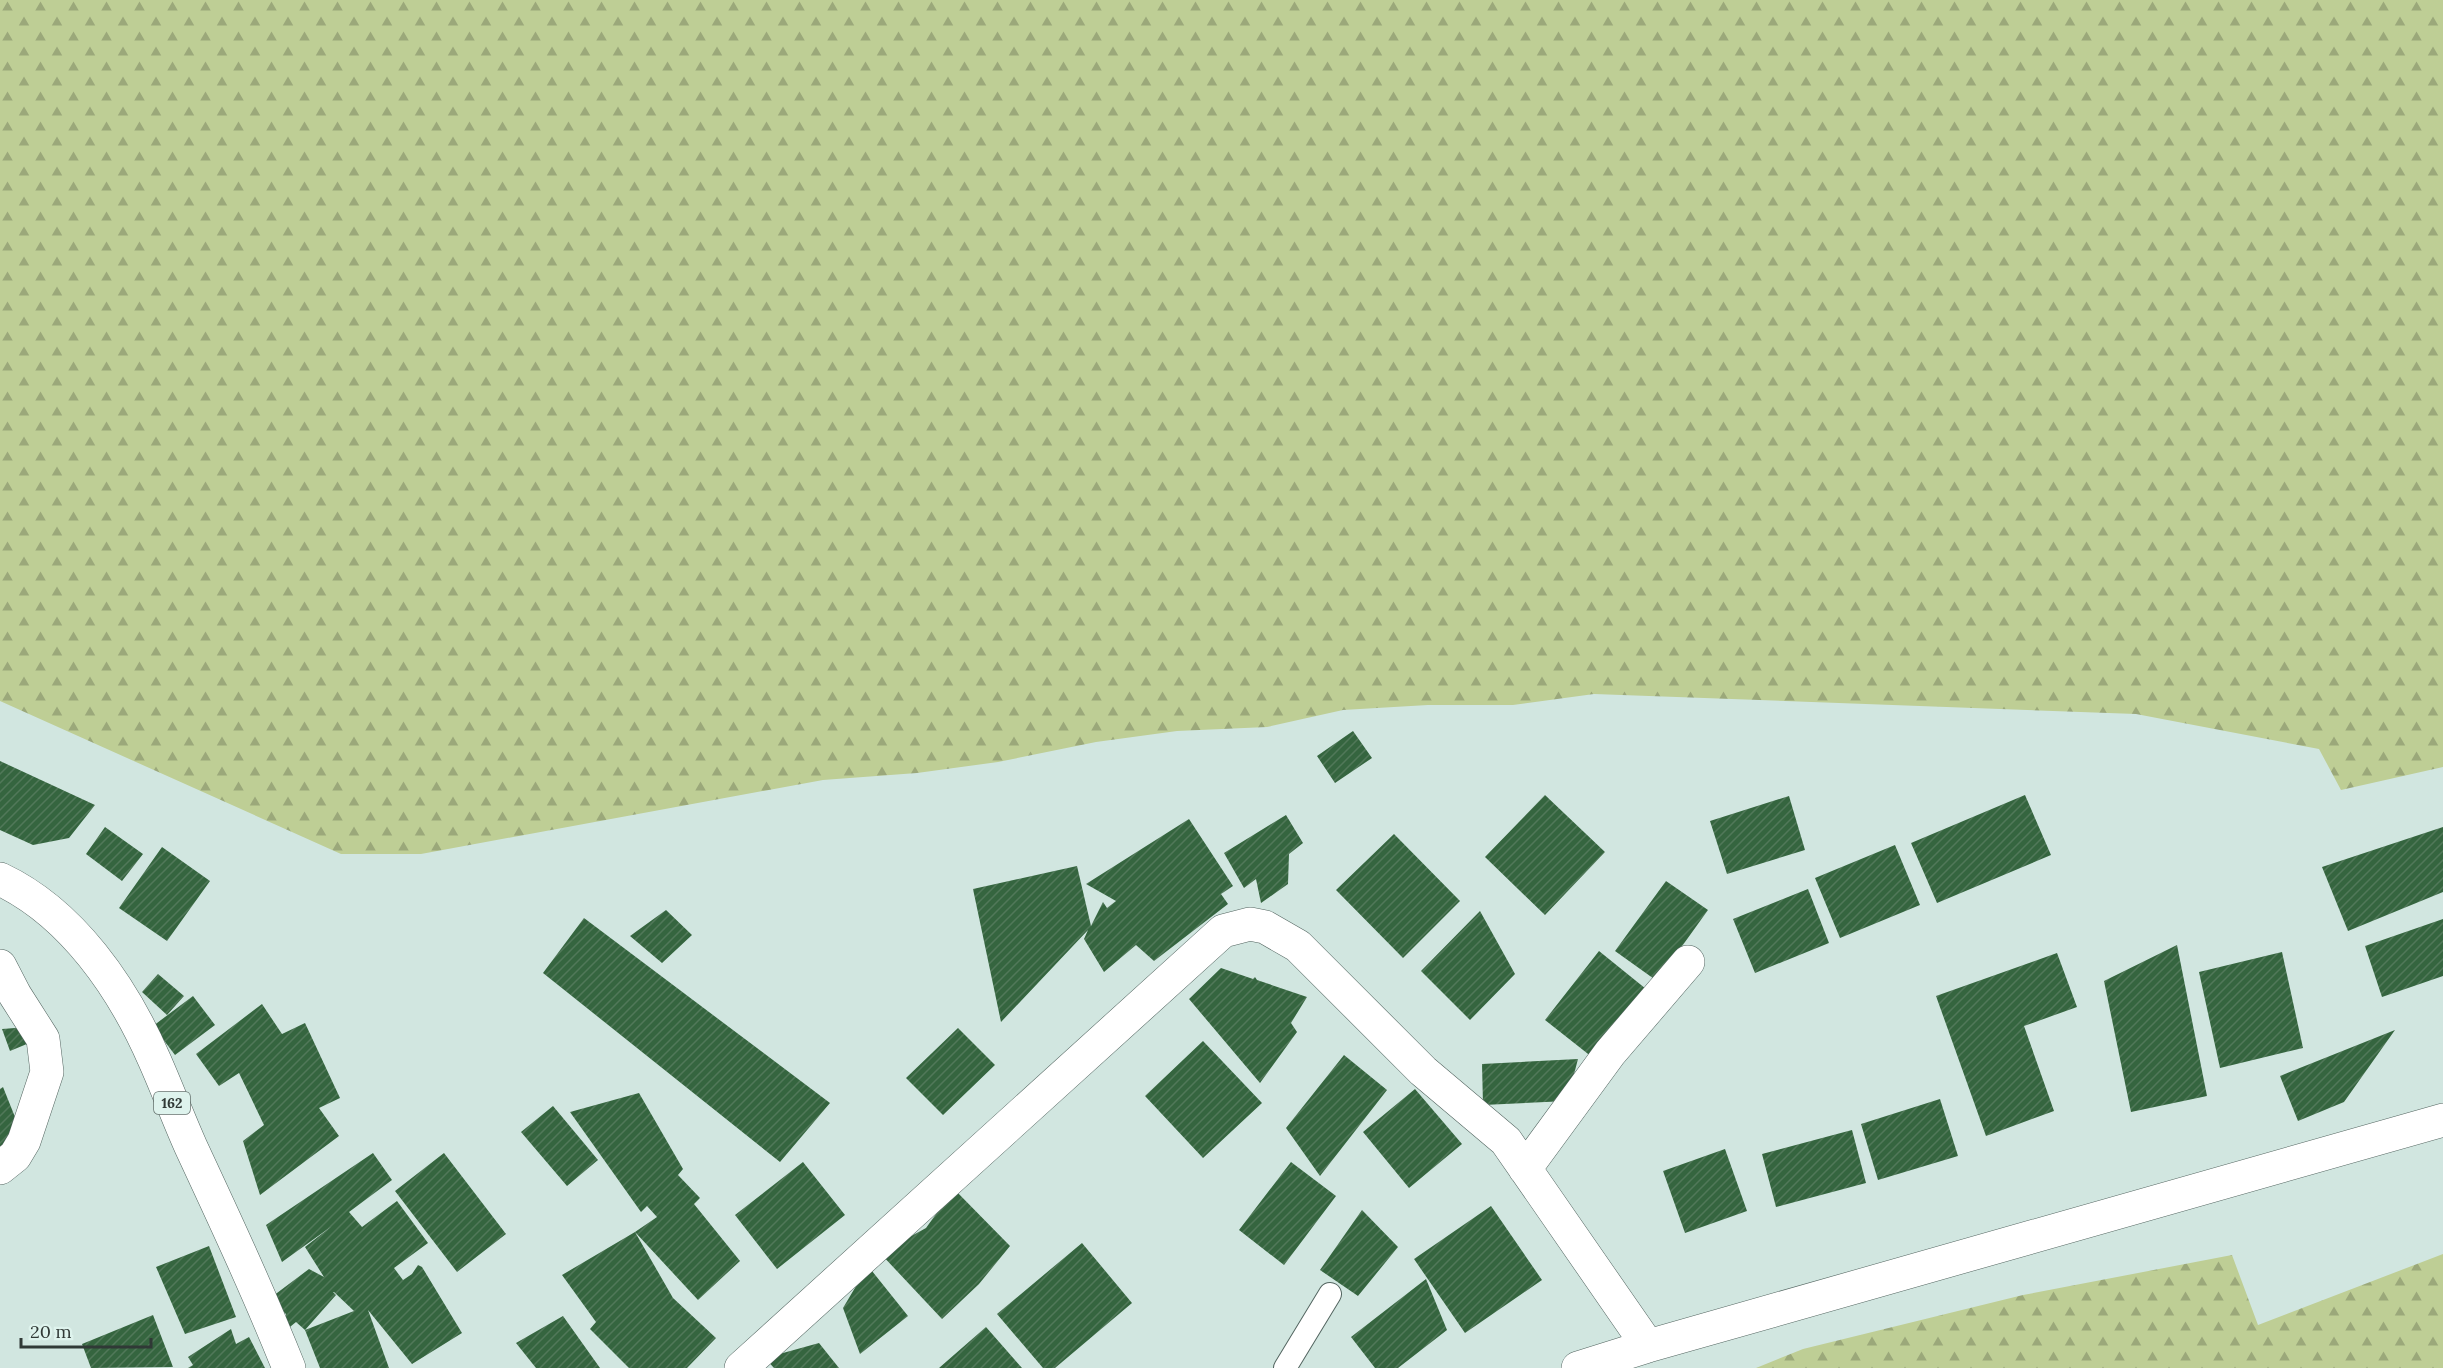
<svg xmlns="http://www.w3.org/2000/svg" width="2443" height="1368" font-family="Lora,serif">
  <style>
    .forest { fill: url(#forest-firs) }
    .building { fill: url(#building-hatch); fill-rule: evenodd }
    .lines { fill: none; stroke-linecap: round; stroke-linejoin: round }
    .service-casing { stroke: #536560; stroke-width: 24 }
    .minor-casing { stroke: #536560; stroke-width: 34 }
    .primary-casing { stroke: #536560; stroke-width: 34 }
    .service { stroke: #fff; stroke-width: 22 }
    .minor { stroke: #fff; stroke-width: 33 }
    .primary { stroke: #fff; stroke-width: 33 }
    .labels { text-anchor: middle; stroke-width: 6; stroke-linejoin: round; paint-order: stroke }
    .shield { fill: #def3ed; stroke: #64716d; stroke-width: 1.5 }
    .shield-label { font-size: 14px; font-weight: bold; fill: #303936 }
  </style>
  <defs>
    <pattern id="forest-firs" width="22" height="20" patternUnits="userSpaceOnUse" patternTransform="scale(1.5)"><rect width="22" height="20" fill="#bece95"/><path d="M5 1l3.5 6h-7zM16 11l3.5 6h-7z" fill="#9ba87a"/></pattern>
    <pattern id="building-hatch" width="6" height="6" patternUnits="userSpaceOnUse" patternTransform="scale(1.5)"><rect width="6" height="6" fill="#35653f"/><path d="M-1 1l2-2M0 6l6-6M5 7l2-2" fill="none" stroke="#517859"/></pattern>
  </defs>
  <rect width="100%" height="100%" fill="#d1e6e0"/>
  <!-- forest -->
  <path class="forest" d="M 0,0 L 2443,0 L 2443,767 L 2341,790 L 2319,749 L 2136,714 L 1594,694 L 1513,705 L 1428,705 L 1343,710 L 1267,727 L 1177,731 L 1096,742 L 998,762 L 917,773 L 823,780 L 421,854 L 341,854 L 0,701 Z
    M 2443,1254 L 2443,1368 L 1756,1368 L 1803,1349 L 2023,1295 L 2232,1255 L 2258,1325 Z"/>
  <!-- building -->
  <path class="building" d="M 1353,731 L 1372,758 L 1335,783 L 1317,756 Z
    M 0,761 L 95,805 L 69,838 L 33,845 L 0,830 Z
    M 1545,795 L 1605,852 L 1545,915 L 1485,857 Z
    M 2025,795 L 2051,855 L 1937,903 L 1911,843 Z
    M 1789,796 L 1805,850 L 1727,874 L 1710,821 Z
    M 1286,815 L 1303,843 L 1289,854 L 1288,884 L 1261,903 L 1256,879 L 1244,888 L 1224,853 Z
    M 1189,819 L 1233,886 L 1221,894 L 1228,904 L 1154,961 L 1136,945 L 1104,972 L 1084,939 L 1088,930 L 1001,1022 L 973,889 L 1077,866 L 1091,926 L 1103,902 L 1107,908 L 1116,901 L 1086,884 Z
    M 105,827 L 143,854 L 122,881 L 86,854 Z
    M 2443,827 L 2443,892 L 2348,931 L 2322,867 Z
    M 1394,834 L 1460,901 L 1403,958 L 1336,890 Z
    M 1895,845 L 1920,905 L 1840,938 L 1815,878 Z
    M 162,847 L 210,881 L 167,941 L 119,908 Z
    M 1666,881 L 1708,910 L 1657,981 L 1615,951 Z
    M 1808,889 L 1829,943 L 1755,973 L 1733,919 Z
    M 666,910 L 692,935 L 662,963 L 630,936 Z
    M 1480,911 L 1515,974 L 1470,1020 L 1421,971 Z
    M 584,918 L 830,1103 L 780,1162 L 543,973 Z
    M 2443,919 L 2443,976 L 2382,997 L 2365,946 Z
    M 2177,945 L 2207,1096 L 2131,1112 L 2104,981 Z
    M 1599,951 L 1651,993 L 1597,1061 L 1545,1020 Z
    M 2282,952 L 2303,1048 L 2220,1068 L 2199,972 Z
    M 2057,953 L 2077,1007 L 2024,1026 L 2054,1111 L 1986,1136 L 1936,996 Z
    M 1221,968 L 1253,979 L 1255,977 L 1257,980 L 1307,997 L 1291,1023 L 1297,1032 L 1260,1083 L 1189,999 Z
    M 158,974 L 184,996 L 167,1015 L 142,992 Z
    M 193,996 L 215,1025 L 175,1055 L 153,1026 Z
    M 262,1004 L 282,1034 L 305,1023 L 340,1098 L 319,1108 L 339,1136 L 260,1195 L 243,1141 L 264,1125 L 239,1073 L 219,1086 L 196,1054 Z
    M 28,1027 L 34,1041 L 10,1051 L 2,1029 Z
    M 958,1028 L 995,1065 L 943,1115 L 906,1078 Z
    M 2395,1030 L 2344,1102 L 2298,1121 L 2280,1076 Z
    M 1203,1041 L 1262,1103 L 1203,1158 L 1145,1096 Z
    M 1344,1055 L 1387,1090 L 1320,1176 L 1286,1128 Z
    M 1578,1059 L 1567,1101 L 1483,1105 L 1482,1064 Z
    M 3,1087 L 23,1137 L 0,1149 L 0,1089 Z
    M 1415,1089 L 1462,1144 L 1409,1188 L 1363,1132 Z
    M 639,1093 L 683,1169 L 678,1175 L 700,1198 L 694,1204 L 740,1261 L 698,1300 L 635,1232 L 657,1217 L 647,1206 L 641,1212 L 570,1112 Z
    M 1940,1099 L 1958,1156 L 1878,1180 L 1861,1124 Z
    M 553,1106 L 598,1160 L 567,1186 L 521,1132 Z
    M 1852,1130 L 1866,1183 L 1776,1207 L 1762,1154 Z
    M 1725,1149 L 1747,1211 L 1685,1233 L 1663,1171 Z
    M 373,1153 L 392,1180 L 349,1212 L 362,1227 L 397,1201 L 428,1243 L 394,1268 L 403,1280 L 412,1274 L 418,1265 L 422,1267 L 462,1333 L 412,1364 L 368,1310 L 389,1368 L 320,1368 L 305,1330 L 296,1322 L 285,1331 L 286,1314 L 269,1299 L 309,1269 L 324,1277 L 305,1247 L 332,1226 L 282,1262 L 266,1225 ZM 333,1292 L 334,1292 L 354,1311 L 305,1330 L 336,1295 Z
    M 444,1153 L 506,1234 L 457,1272 L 395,1191 Z
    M 803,1162 L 845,1215 L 777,1269 L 735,1215 Z
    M 1291,1162 L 1336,1196 L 1284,1265 L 1239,1230 Z
    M 954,1189 L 1010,1246 L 979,1284 L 942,1319 L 880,1253 L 926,1228 Z
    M 1491,1206 L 1542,1280 L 1465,1333 L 1414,1259 Z
    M 1362,1210 L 1398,1247 L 1358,1296 L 1320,1270 Z
    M 635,1232 L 673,1298 L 716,1338 L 687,1368 L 629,1368 L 590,1329 L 596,1322 L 562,1275 Z
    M 1082,1243 L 1132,1303 L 1055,1368 L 1043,1368 L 997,1314 Z
    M 209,1246 L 236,1317 L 185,1334 L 156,1267 Z
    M 868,1266 L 908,1316 L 860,1354 L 843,1308 Z
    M 1426,1279 L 1447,1330 L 1398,1368 L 1375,1368 L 1351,1337 Z
    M 153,1315 L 173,1367 L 91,1368 L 82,1344 Z
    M 563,1316 L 600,1368 L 536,1368 L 516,1343 Z
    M 986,1327 L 1022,1368 L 939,1368 Z
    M 231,1329 L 236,1344 L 249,1337 L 265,1368 L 188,1368 L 193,1365 L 188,1357 Z
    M 819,1343 L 839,1368 L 774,1368 L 765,1358 Z"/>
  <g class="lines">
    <defs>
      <path id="service" d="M 1285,1368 L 1330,1294"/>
      <path id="minor" d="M 0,966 L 15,995 L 43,1039 L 47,1072 L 24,1141 L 15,1156 L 0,1168
        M 1525,1169 L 1610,1053 L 1688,962
        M 741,1368 L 1223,931 L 1250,924 L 1265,927 L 1298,946 L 1423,1071 L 1506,1141 L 1648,1346
        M 1578,1368 L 1648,1346 L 2443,1120"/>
      <path id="primary" d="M 0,879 C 72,913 123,988 154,1059 C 167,1088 178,1118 191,1147 C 225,1220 259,1293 289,1368"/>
    </defs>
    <!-- service casing -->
    <use href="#service" class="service-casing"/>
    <!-- minor casing -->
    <use href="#minor" class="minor-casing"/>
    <!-- primary casing -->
    <use href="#primary" class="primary-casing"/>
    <!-- service -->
    <use href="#service" class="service"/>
    <!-- minor -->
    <use href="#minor" class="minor"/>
    <!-- primary -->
    <use href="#primary" class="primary"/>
  </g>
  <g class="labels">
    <!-- shield labels -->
    <rect class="shield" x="154" y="1092" width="36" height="22" rx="4.5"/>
    <g class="shield-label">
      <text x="172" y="1108">162</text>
    </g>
  </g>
  <!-- scale -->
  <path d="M21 1338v9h130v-9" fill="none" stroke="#303936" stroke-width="3"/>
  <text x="30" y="1338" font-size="18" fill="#303936" stroke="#def3ed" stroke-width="4.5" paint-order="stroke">20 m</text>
</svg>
